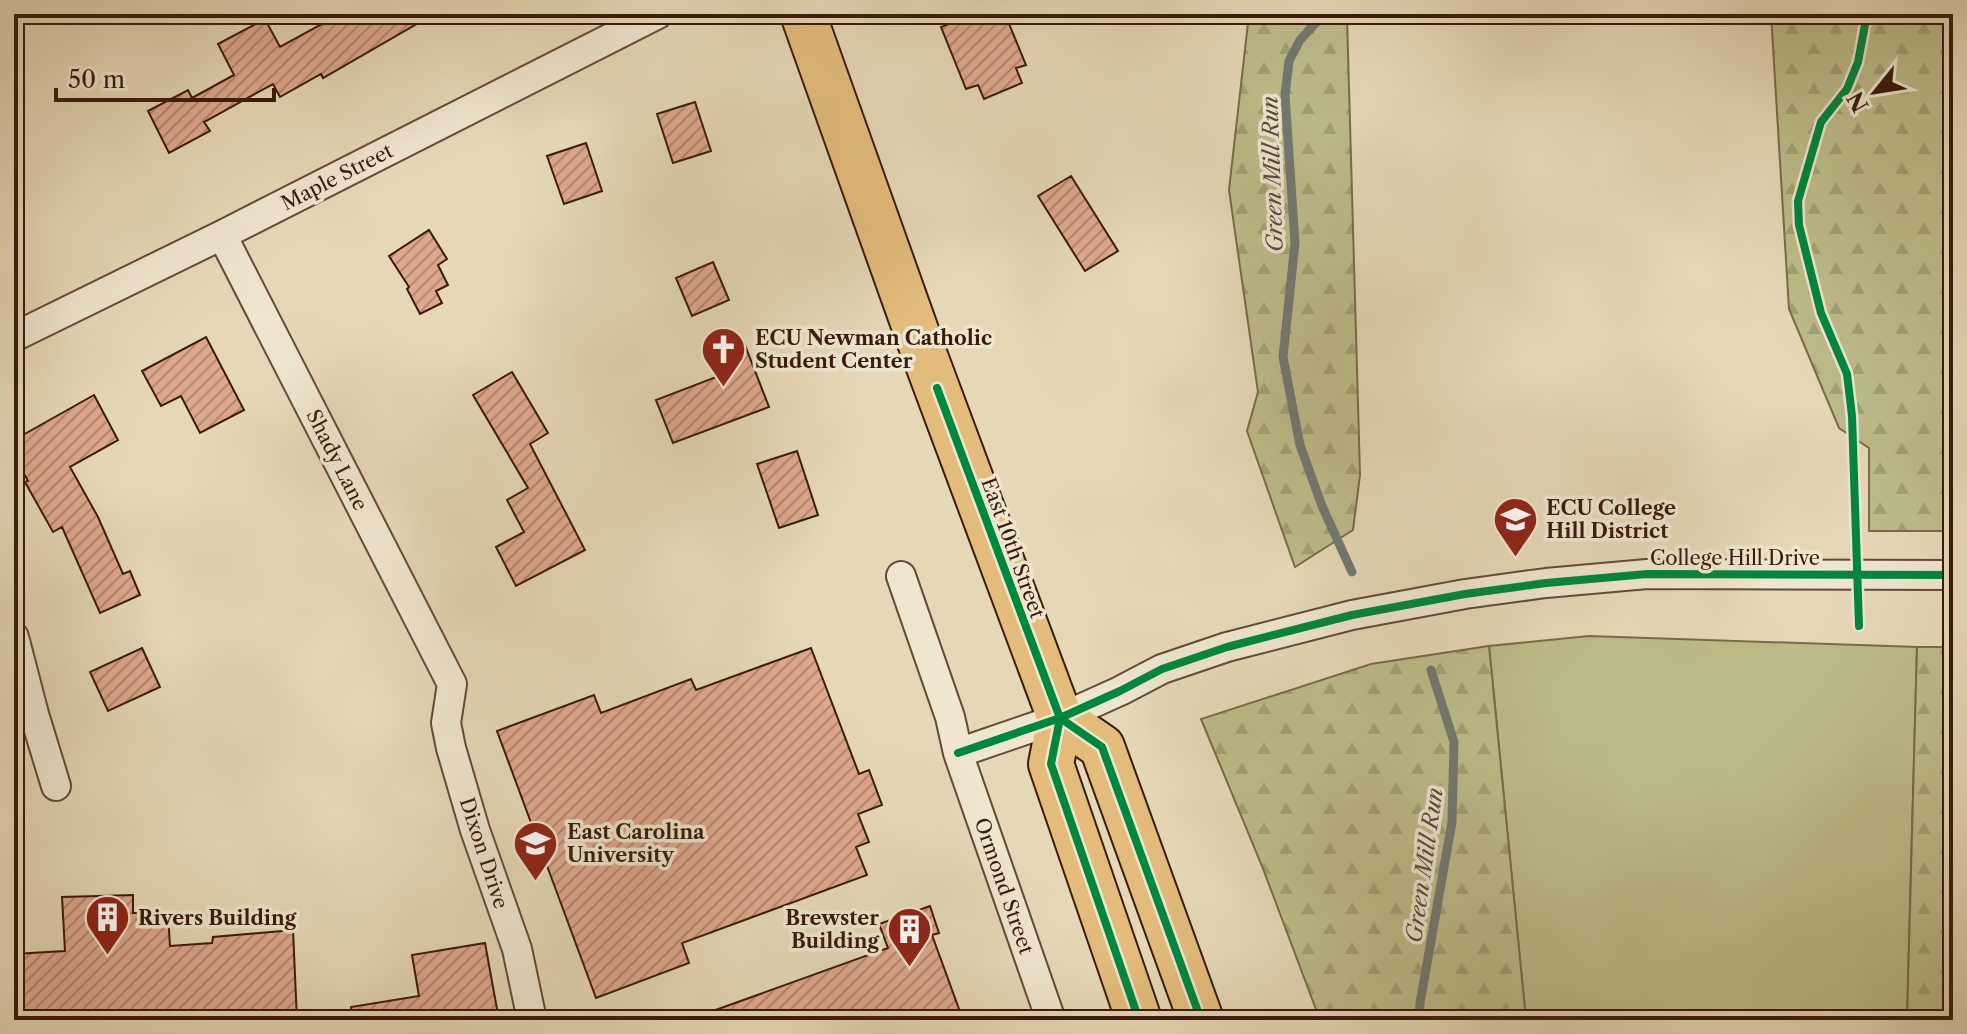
<svg xmlns="http://www.w3.org/2000/svg" width="1967" height="1034" font-family="'Libre Caslon Text',serif">
  <style>
    .green { fill: #bcbc89; stroke: #7a6b4a; stroke-width: 2 }
    .forest { fill: url(#forest-firs); stroke: #7a6b4a; stroke-width: 2 }
    .lines { fill: none; stroke-linecap: round; stroke-linejoin: round }
    .stream { stroke: #717971; stroke-width: 9 }
    .building { fill: url(#building-hatch); stroke: #391a0c; stroke-width: 2 }
    .minor-casing { stroke: #644a37; stroke-width: 32 }
    .primary-casing { stroke: #391a0c; stroke-width: 48 }
    .minor { stroke: #efe6d0; stroke-width: 28 }
    .primary { stroke: #e3bc7c; stroke-width: 44 }
    .cycleway-casing { stroke: #efe6d0; stroke-width: 13 }
    .cycleway { stroke: #00873e; stroke-width: 8 }
    .labels { text-anchor: middle; stroke-width: 7; stroke-linejoin: round; paint-order: stroke }
    .street-label { font-size: 20px; fill: #391a0c; stroke: #efe6d0 }
    .poi-label { font-size: 20px; font-weight: bold; fill: #391a0c; stroke: #efe6d0; text-anchor: start }
    .water-label { font-size: 22px; font-style: italic; fill: #554a3e; stroke: #efe6d0 }
  </style>
  <defs>
    <pattern id="forest-firs" width="22" height="20" patternUnits="userSpaceOnUse" patternTransform="scale(2)"><rect width="22" height="20" fill="#bcbc89"/><path d="M5 1l3.5 6h-7zM16 11l3.5 6h-7z" fill="#a2a175"/></pattern>
    <pattern id="building-hatch" width="6" height="6" patternUnits="userSpaceOnUse" patternTransform="scale(2)"><rect width="6" height="6" fill="#dea88d"/><path d="M-1 1l2-2M0 6l6-6M5 7l2-2" fill="none" stroke="#b58872"/></pattern>
  </defs>
  <rect width="100%" height="100%" fill="#e6d8b7"/>
  <filter id="stains"><feTurbulence type="fractalNoise" baseFrequency=".0025" numOctaves="4"/><feColorMatrix values="0 0 0 0 .2 0 0 0 0 .09 0 0 0 0 .02 0 0 0 .5 -.17"/></filter>
  <radialGradient id="worn" r=".72"><stop offset=".6" stop-color="#630" stop-opacity="0"/><stop offset="1" stop-color="#630" stop-opacity=".3"/></radialGradient>
  <!-- green -->
  <path class="green" d="M 1589,636 L 1917,647 L 1907,1020 L 1526,1020 L 1489,646 Z"/>
  <!-- forest -->
  <path class="forest" d="M 1249,14 L 1375,14 L 1375,16 L 1347,17 L 1360,475 L 1353,530 L 1295,567 L 1247,431 L 1258,392 L 1229,190 Z
    M 1771,14 L 1953,14 L 1953,531 L 1869,531 L 1869,448 L 1839,428 L 1789,309 Z
    M 1489,646 L 1526,1020 L 1337,1020 L 1317,1012 L 1262,866 L 1201,719 L 1371,664 Z
    M 1917,647 L 1953,647 L 1953,1020 L 1907,1020 Z"/>
  <g class="lines">
    <!-- stream -->
    <path class="stream" d="M 1324,14 L 1300,40 L 1289,61 L 1285,95 L 1295,243 L 1283,357 L 1300,445 L 1322,506 L 1352,572
      M 1419,1020 L 1420,1003 L 1452,822 L 1454,742 L 1431,670"/>
  </g>
  <!-- building -->
  <path class="building" d="M 340,14 L 434,14 L 323,78 L 321,74 L 280,97 L 273,84 L 204,122 L 210,131 L 169,153 L 148,111 L 188,90 L 192,98 L 234,75 L 218,44 L 265,19 L 280,47 Z
    M 950,14 L 1005,14 L 1026,65 L 1016,68 L 1022,83 L 984,99 L 978,85 L 966,89 L 941,27 L 954,22 Z
    M 695,102 L 711,151 L 673,163 L 657,114 Z
    M 586,143 L 602,191 L 564,204 L 547,156 Z
    M 1071,176 L 1118,251 L 1085,271 L 1038,196 Z
    M 429,230 L 447,259 L 438,265 L 448,285 L 436,291 L 442,303 L 420,314 L 407,289 L 409,287 L 389,256 Z
    M 713,262 L 729,300 L 692,316 L 676,278 Z
    M 206,337 L 244,410 L 200,433 L 181,396 L 161,406 L 142,371 Z
    M 743,340 L 769,407 L 673,443 L 656,400 L 719,376 L 710,353 Z
    M 512,372 L 548,433 L 530,444 L 585,550 L 516,586 L 496,547 L 524,532 L 507,500 L 528,488 L 473,395 Z
    M 94,395 L 118,440 L 70,467 L 98,517 L 123,574 L 130,571 L 140,595 L 100,613 L 62,527 L 53,532 L 25,482 L 28,481 L 14,456 L 14,440 Z
    M 797,451 L 818,515 L 779,528 L 757,464 Z
    M 142,648 L 160,687 L 108,711 L 90,672 Z
    M 811,648 L 859,774 L 869,770 L 882,805 L 858,814 L 869,842 L 856,847 L 867,875 L 682,943 L 689,963 L 596,998 L 497,731 L 594,695 L 601,713 L 691,679 L 696,690 Z
    M 133,895 L 133,913 L 168,912 L 170,946 L 212,943 L 213,937 L 293,930 L 297,1020 L 14,1020 L 14,954 L 65,951 L 62,897 Z
    M 930,906 L 939,933 L 932,935 L 963,1020 L 696,1020 L 696,1017 L 888,948 L 879,924 Z
    M 485,943 L 499,1020 L 352,1020 L 351,1007 L 419,996 L 412,955 Z"/>
  <g class="lines">
    <defs>
      <path id="minor" d="M 222,235 L 452,684 L 446,723 L 451,748 L 475,830 L 517,949 L 532,1020
        M 14,337 L 222,235 L 658,14
        M 901,576 L 950,717 L 958,753 L 1051,1020
        M 14,637 L 34,714 L 56,786
        M 958,753 L 1060,718 L 1120,691 L 1162,669 L 1227,647 L 1352,615 L 1465,594 L 1546,583 L 1647,574 L 1953,575"/>
      <path id="primary" d="M 803,14 L 926,359 L 1060,718 L 1051,764 L 1139,1020
        M 1060,718 L 1102,747 L 1201,1020"/>
    </defs>
    <!-- minor casing -->
    <use href="#minor" class="minor-casing"/>
    <!-- primary casing -->
    <use href="#primary" class="primary-casing"/>
    <!-- minor -->
    <use href="#minor" class="minor"/>
    <!-- primary -->
    <use href="#primary" class="primary"/>
    <defs>
      <path id="cycleway" d="M 937,388 L 1060,718 L 1051,764 L 1139,1020
        M 1859,626 L 1852,416 L 1847,374 L 1821,313 L 1799,225 L 1798,201 L 1821,122 L 1847,89 L 1858,62 L 1867,14
        M 1060,718 L 1102,747 L 1201,1020
        M 958,753 L 1060,718 L 1120,691 L 1162,669 L 1227,647 L 1352,615 L 1465,594 L 1546,583 L 1647,574 L 1953,575"/>
    </defs>
    <!-- cycleway casing -->
    <use href="#cycleway" class="cycleway-casing"/>
    <!-- cycleway -->
    <use href="#cycleway" class="cycleway"/>
  </g>
  <!-- icons -->
  <defs>
    <symbol id="church-pin" viewBox="-11 -11 22 30"><path d="M0 17L-7.5 6A9.5 9.5 0 1 1 7.5 6Z" fill="#8f2418" stroke="#efe6d0"/><path d="M-1.2-6h2.4v3.5h3.3v2.4h-3.3V6h-2.4V-.1h-3.3v-2.4h3.3Z" fill="#fff"/></symbol>
    <symbol id="university-pin" viewBox="-11 -11 22 30"><path d="M0 17L-7.5 6A9.5 9.5 0 1 1 7.5 6Z" fill="#8f2418" stroke="#efe6d0"/><path d="M0-5L7-2L0 1L-7-2ZM-4 1L0 2.5L4 1V4Q0 6-4 4Z" fill="#fff"/></symbol>
    <symbol id="building-pin" viewBox="-11 -11 22 30"><path d="M0 17L-7.5 6A9.5 9.5 0 1 1 7.5 6Z" fill="#8f2418" stroke="#efe6d0"/><path d="M-4-6H4V6H1V3H-1V6H-4ZM-2.5-4.3h1.7v1.8h-1.7ZM.8-4.3h1.7v1.8H.8ZM-2.5-1h1.7V.8h-1.7ZM.8-1h1.7V.8H.8Z" fill="#fff"/></symbol>
  </defs>
  <g fill-rule="evenodd">
    <use href="#church-pin" x="698" y="324" width="51" height="69"/>
    <use href="#university-pin" x="1490" y="494" width="51" height="69"/>
    <use href="#university-pin" x="510" y="818" width="51" height="69"/>
    <use href="#building-pin" x="82" y="892" width="51" height="69"/>
    <use href="#building-pin" x="884" y="904" width="51" height="69"/>
  </g>
  <g class="labels">
    <!-- street labels -->
    <g class="street-label">
      <text transform="translate(337 177) rotate(-27)" y="7">Maple Street</text>
      <text transform="translate(337 460) rotate(63)" y="7">Shady Lane</text>
      <text transform="translate(1013 548) rotate(70)" y="7">East 10th Street</text>
      <text x="1735" y="565">College Hill Drive</text>
      <text transform="translate(484 853) rotate(72)" y="7">Dixon Drive</text>
      <text transform="translate(1004 886) rotate(71)" y="7">Ormond Street</text>
    </g>
    <!-- poi labels -->
    <g class="poi-label">
      <text x="755" y="345">ECU Newman Catholic<tspan x="755" dy="23">Student Center</tspan></text>
      <text x="1546" y="515">ECU College<tspan x="1546" dy="23">Hill District</tspan></text>
      <text x="567" y="839">East Carolina<tspan x="567" dy="23">University</tspan></text>
      <text x="138" y="925">Rivers Building</text>
      <text x="879" y="925" text-anchor="end">Brewster<tspan x="879" dy="23">Building</tspan></text>
    </g>
    <!-- water labels -->
    <g class="water-label">
      <text transform="translate(1272 174) rotate(-92)" y="8">Green Mill Run</text>
      <text transform="translate(1424 865) rotate(-82)" y="8">Green Mill Run</text>
    </g>
  </g>
  <!-- margin -->
  <rect width="1967" height="1034" fill="none" stroke="#e6d8b7" stroke-width="48"/>
  <rect x="16" y="16" width="1935" height="1002" fill="none" stroke="#391a0c" stroke-width="4"/>
  <rect x="24" y="24" width="1919" height="986" fill="none" stroke="#391a0c" stroke-width="2"/>
  <!-- north arrow -->
  <g transform="translate(1875 92) rotate(240)" stroke="#efe6d0" stroke-width="6" paint-order="stroke">
  <path d="M0-6L14 30L0 20L-14 30Z" fill="#391a0c"/>
  <text y="-12" font-size="22" font-weight="bold" text-anchor="middle" fill="#391a0c">N</text>
  </g>
  <!-- scale -->
  <path d="M56 88v12h218v-12" fill="none" stroke="#391a0c" stroke-width="4"/>
  <text x="68" y="88" font-size="24" fill="#391a0c" stroke="#efe6d0" stroke-width="6" paint-order="stroke">50 m</text>
  <rect width="100%" height="100%" filter="url(#stains)"/>
  <rect width="100%" height="100%" fill="url(#worn)"/>
</svg>
